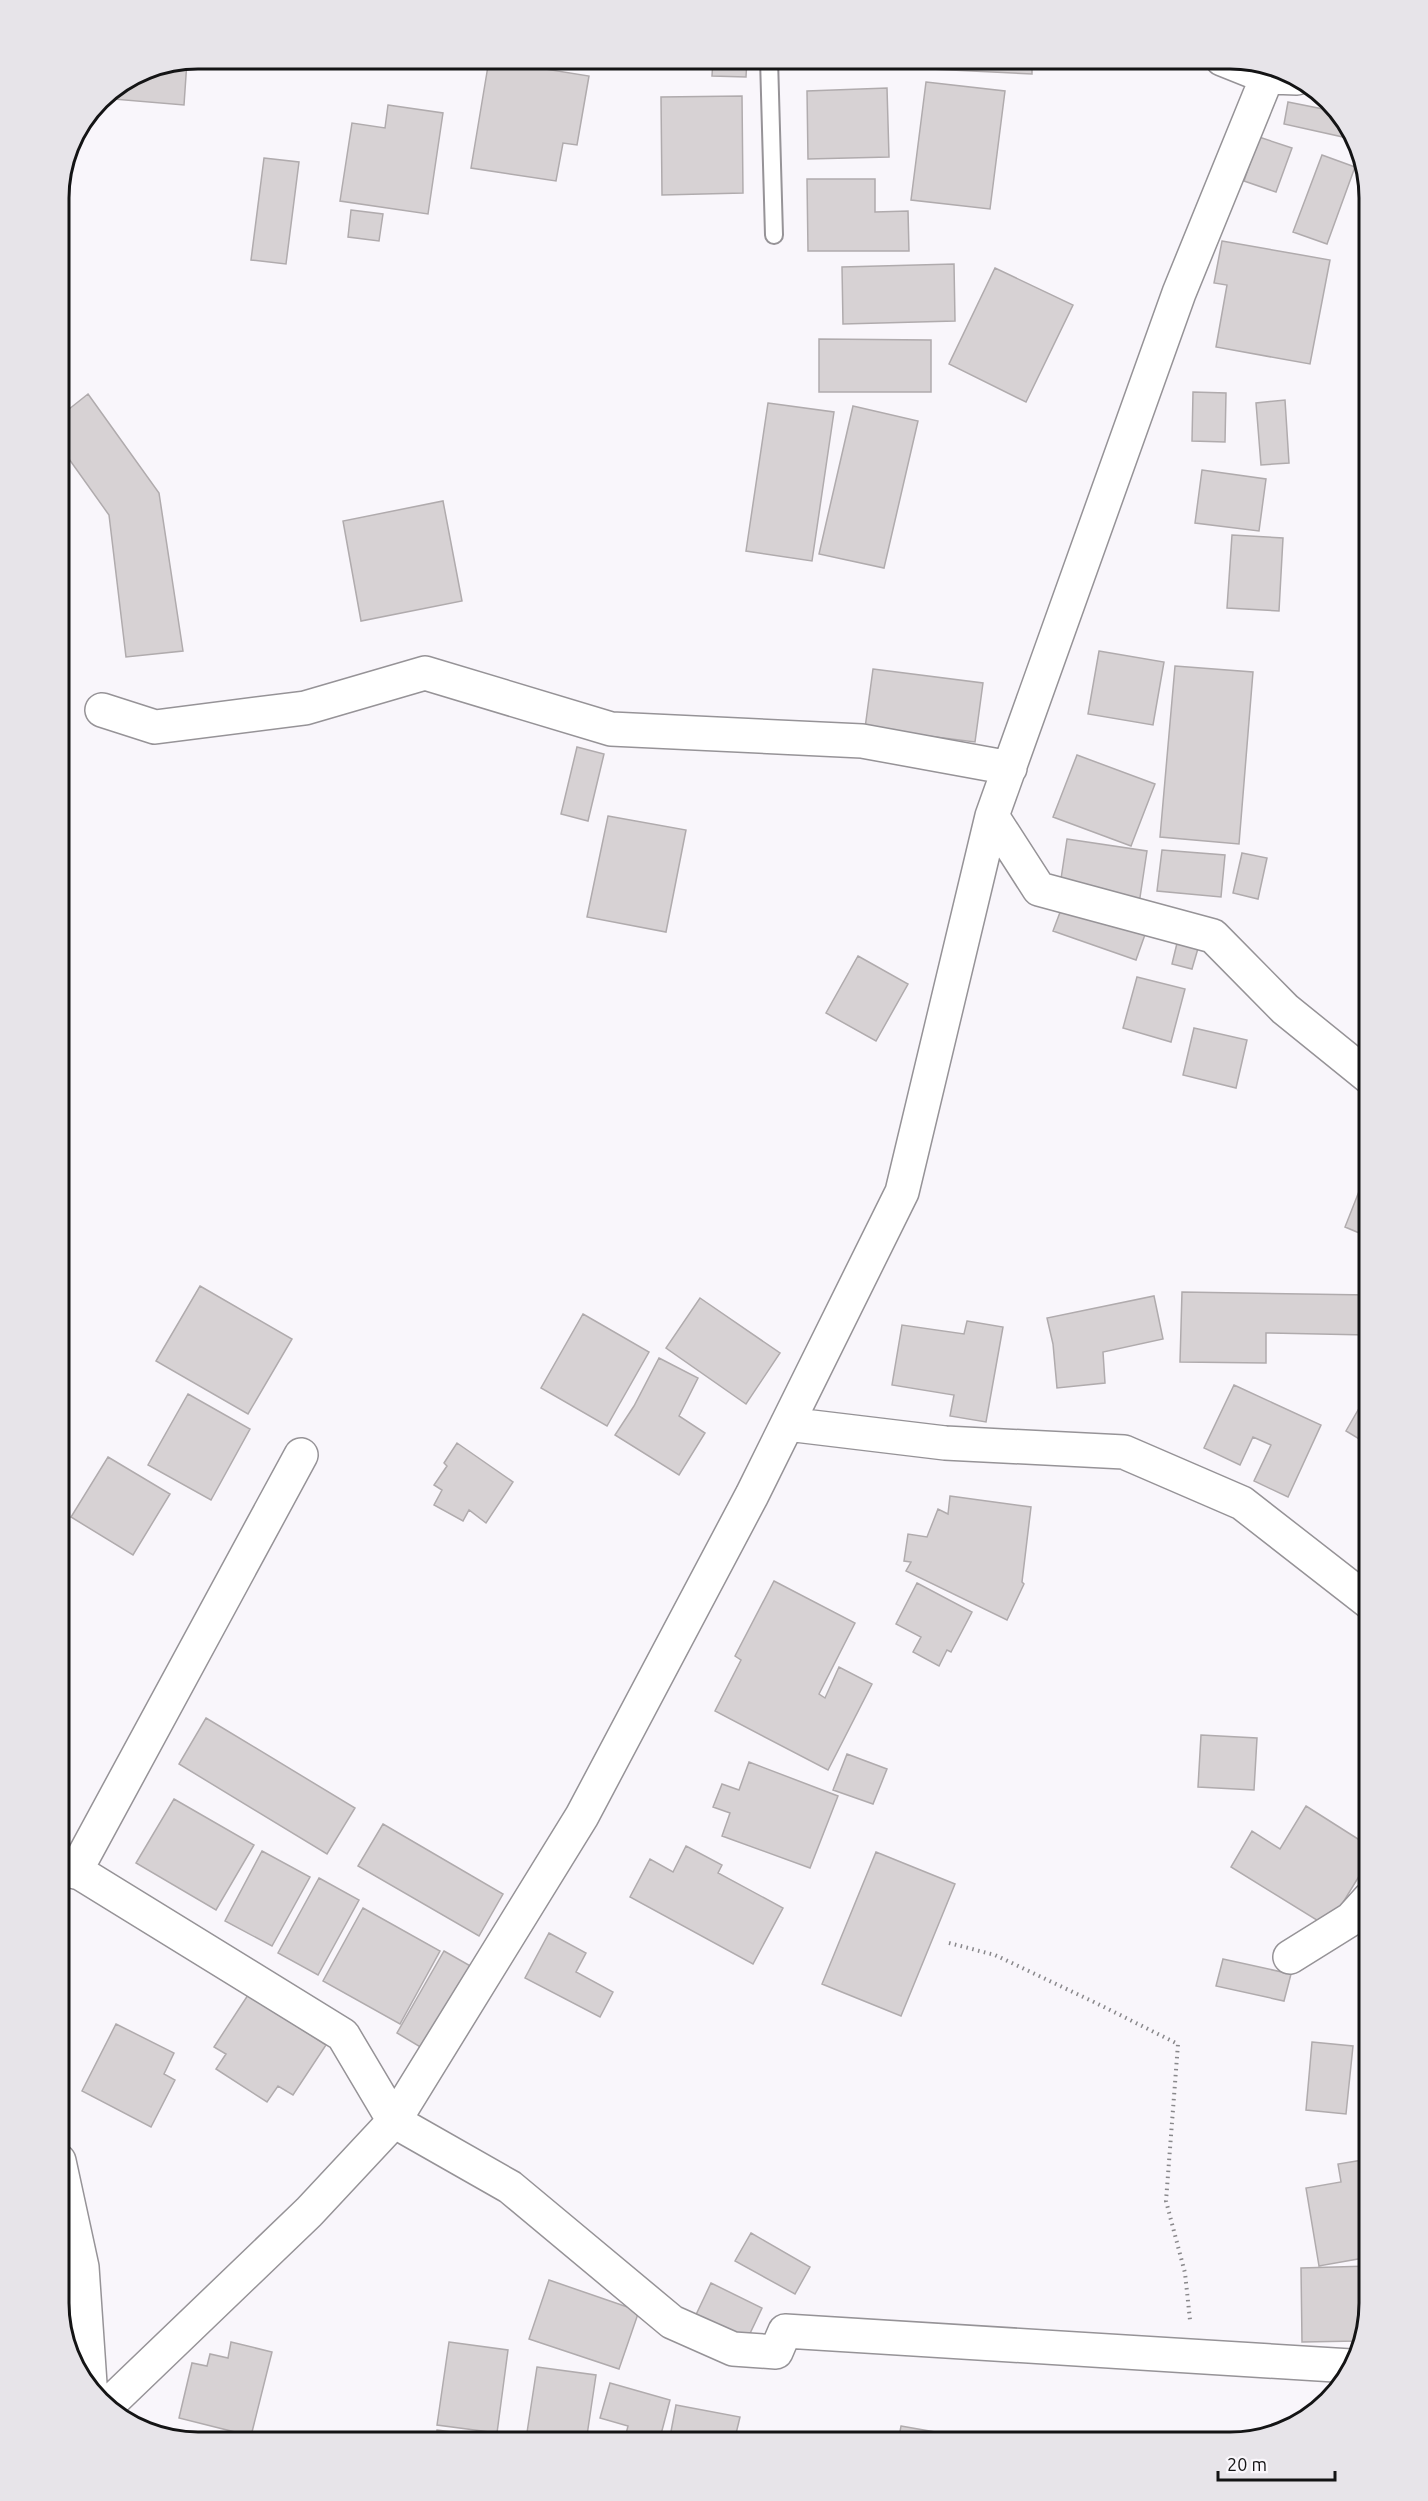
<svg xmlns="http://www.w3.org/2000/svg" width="1428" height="2501" font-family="Ubuntu,sans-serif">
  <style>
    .building { fill: #d7d2d4; stroke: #b0abad; stroke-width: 1.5 }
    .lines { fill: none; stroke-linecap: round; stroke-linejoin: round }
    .lane-casing { stroke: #969397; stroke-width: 20 }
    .street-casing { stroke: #969397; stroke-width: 36 }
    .path { stroke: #89888b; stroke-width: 4; stroke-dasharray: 1.5 4.5; stroke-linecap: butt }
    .lane { stroke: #fff; stroke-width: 16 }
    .street { stroke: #fff; stroke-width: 33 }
    .rim { fill: none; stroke: #141415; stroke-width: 3 }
  </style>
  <rect width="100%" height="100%" fill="#f9f6fb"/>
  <!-- building -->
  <path class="building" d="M 636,59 L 661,59 L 661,66 L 636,66 Z
    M 713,59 L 747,59 L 746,77 L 712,76 Z
    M 932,59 L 1032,59 L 1032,74 L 931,69 Z
    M 489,60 L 589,76 L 577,145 L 563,143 L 556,181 L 471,168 Z
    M 187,61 L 184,105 L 101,98 L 145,69 Z
    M 926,82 L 1005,91 L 990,209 L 911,200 Z
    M 887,88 L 889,157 L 808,159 L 807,91 Z
    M 742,96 L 743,193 L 662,195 L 661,97 Z
    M 1288,102 L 1333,111 L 1353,134 L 1352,139 L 1284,124 Z
    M 388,105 L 443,113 L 428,214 L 340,201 L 352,123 L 385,128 Z
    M 1259,137 L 1292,148 L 1276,192 L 1244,181 Z
    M 1322,155 L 1355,167 L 1327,244 L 1293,232 Z
    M 264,158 L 299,162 L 286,264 L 251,260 Z
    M 807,179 L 875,179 L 875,212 L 908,211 L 909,251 L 808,251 Z
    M 351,210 L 383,214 L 379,241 L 348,237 Z
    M 1222,241 L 1330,260 L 1310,364 L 1216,347 L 1227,285 L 1214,283 Z
    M 954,264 L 955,321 L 843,324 L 842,267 Z
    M 995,268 L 1073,305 L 1026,402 L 949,364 Z
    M 819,339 L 931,340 L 931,392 L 819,392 Z
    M 1193,392 L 1226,393 L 1225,442 L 1192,441 Z
    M 88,394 L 159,493 L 183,651 L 126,657 L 109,515 L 59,445 L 59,417 Z
    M 1285,400 L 1289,463 L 1261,465 L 1256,403 Z
    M 768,403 L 834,412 L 812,561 L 746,551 Z
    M 853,406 L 918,421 L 884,568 L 819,554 Z
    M 1202,470 L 1266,479 L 1259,531 L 1195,523 Z
    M 443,501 L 462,601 L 361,621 L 343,521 Z
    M 1232,535 L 1283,538 L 1279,611 L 1227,608 Z
    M 1099,651 L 1164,662 L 1153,725 L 1088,714 Z
    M 1175,666 L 1253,672 L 1239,844 L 1160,837 Z
    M 873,669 L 983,683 L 975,742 L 865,728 Z
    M 577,747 L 604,754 L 588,821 L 561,814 Z
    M 1077,755 L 1155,784 L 1131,846 L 1053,817 Z
    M 608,816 L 686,830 L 666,932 L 587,917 Z
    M 1067,839 L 1147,851 L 1139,904 L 1059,892 Z
    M 1162,850 L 1225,855 L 1221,897 L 1157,891 Z
    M 1242,853 L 1267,858 L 1258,899 L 1233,893 Z
    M 1065,899 L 1147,929 L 1136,960 L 1053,931 Z
    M 1178,939 L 1199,945 L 1192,969 L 1172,964 Z
    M 858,956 L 908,984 L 876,1041 L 826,1013 Z
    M 1137,977 L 1185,989 L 1171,1042 L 1123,1028 Z
    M 1194,1028 L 1247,1040 L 1236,1088 L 1183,1075 Z
    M 1360,1189 L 1369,1192 L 1369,1237 L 1345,1227 Z
    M 200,1286 L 292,1339 L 248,1414 L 156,1361 Z
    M 1182,1292 L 1368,1295 L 1367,1335 L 1266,1333 L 1266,1363 L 1180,1362 Z
    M 1154,1296 L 1163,1339 L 1103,1352 L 1105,1383 L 1057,1388 L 1053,1344 L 1047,1318 Z
    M 700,1298 L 780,1353 L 746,1404 L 666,1348 Z
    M 583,1314 L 649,1352 L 607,1426 L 541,1388 Z
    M 967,1321 L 1003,1327 L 986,1422 L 950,1416 L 954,1395 L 892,1385 L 902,1325 L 964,1334 Z
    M 659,1358 L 698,1378 L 679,1416 L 705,1433 L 679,1475 L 615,1435 L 634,1406 Z
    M 1234,1385 L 1321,1425 L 1288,1497 L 1254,1481 L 1271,1445 L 1253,1437 L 1240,1465 L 1204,1448 Z
    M 1369,1391 L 1369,1445 L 1346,1431 Z
    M 188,1394 L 250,1429 L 211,1500 L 148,1465 Z
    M 457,1443 L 513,1482 L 486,1523 L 469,1510 L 463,1521 L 434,1505 L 442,1490 L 434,1485 L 447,1466 L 444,1463 Z
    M 108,1457 L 170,1494 L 133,1555 L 71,1517 Z
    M 950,1496 L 1031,1507 L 1022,1582 L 1024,1584 L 1007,1620 L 906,1571 L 911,1562 L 904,1561 L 908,1534 L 927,1537 L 938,1509 L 948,1514 Z
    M 774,1581 L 855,1623 L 819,1694 L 825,1698 L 839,1667 L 872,1684 L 828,1770 L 715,1711 L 741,1660 L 735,1656 Z
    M 917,1583 L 972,1612 L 951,1652 L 947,1650 L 939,1666 L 913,1652 L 921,1637 L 896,1624 Z
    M 206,1718 L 355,1808 L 327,1854 L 179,1764 Z
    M 1201,1735 L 1257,1738 L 1254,1790 L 1198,1787 Z
    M 847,1754 L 887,1769 L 873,1804 L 833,1790 Z
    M 749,1762 L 838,1796 L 810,1868 L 722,1836 L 730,1813 L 713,1807 L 722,1784 L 739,1790 Z
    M 174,1799 L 254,1845 L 216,1910 L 136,1863 Z
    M 1306,1806 L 1369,1846 L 1369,1860 L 1328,1927 L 1231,1867 L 1252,1831 L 1280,1849 Z
    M 383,1824 L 503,1894 L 479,1936 L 358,1866 Z
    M 686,1846 L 722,1865 L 718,1873 L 783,1908 L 753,1964 L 630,1897 L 650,1859 L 673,1872 Z
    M 262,1851 L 310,1877 L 272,1946 L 225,1921 Z
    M 876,1852 L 955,1884 L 901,2016 L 822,1984 Z
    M 319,1878 L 359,1900 L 318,1975 L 278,1953 Z
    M 363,1908 L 440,1951 L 400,2024 L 323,1981 Z
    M 549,1933 L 586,1953 L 576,1972 L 613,1992 L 600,2017 L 525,1978 Z
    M 444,1951 L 474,1968 L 427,2051 L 397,2033 Z
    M 1223,1959 L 1291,1974 L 1284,2001 L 1216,1986 Z
    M 248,1995 L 326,2045 L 293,2095 L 278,2086 L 267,2102 L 216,2069 L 226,2054 L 214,2047 Z
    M 116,2024 L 174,2053 L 164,2074 L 175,2080 L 151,2127 L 82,2091 Z
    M 1312,2042 L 1353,2046 L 1346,2114 L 1306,2110 Z
    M 1369,2159 L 1369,2257 L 1319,2266 L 1306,2188 L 1341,2182 L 1338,2164 Z
    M 751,2233 L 810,2267 L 795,2294 L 735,2261 Z
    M 1369,2266 L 1369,2303 L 1358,2341 L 1302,2342 L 1301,2268 Z
    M 549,2280 L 639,2311 L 619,2369 L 529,2339 Z
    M 711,2283 L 762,2308 L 745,2344 L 694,2319 Z
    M 231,2342 L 272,2352 L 251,2436 L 179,2418 L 192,2363 L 207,2366 L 210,2354 L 228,2358 Z
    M 449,2342 L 508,2350 L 497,2433 L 437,2425 Z
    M 537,2367 L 596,2375 L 586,2442 L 550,2442 L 526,2439 Z
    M 610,2383 L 670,2400 L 659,2442 L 624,2442 L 628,2426 L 600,2418 Z
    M 676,2405 L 740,2417 L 734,2442 L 669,2442 Z
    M 901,2426 L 969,2438 L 969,2442 L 898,2442 Z
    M 437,2430 L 497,2438 L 497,2442 L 436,2442 Z
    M 807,2438 L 861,2441 L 806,2442 Z"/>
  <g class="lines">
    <defs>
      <path id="lane" d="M 769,59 L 774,235"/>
      <path id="street" d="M 1222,59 L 1267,77
        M 102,710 L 155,727 L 305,708 L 425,673 L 611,729 L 862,741 L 1010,768
        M 992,816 L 1039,889 L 1213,936 L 1285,1009 L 1369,1077
        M 787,1424 L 945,1443 L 1124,1452 L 1242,1503 L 1369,1602
        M 59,1860 L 343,2035 L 394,2121 L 510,2187 L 672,2322 L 733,2349 L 776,2352 L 785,2331 L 1351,2366
        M 75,1872 L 301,1455
        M 1290,1957 L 1351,1919 L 1369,1899
        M 59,2161 L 82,2267 L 90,2384
        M 108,2405 L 309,2212 L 394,2121 L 582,1816 L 752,1495 L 902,1192 L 992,816 L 1179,293 L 1267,77 L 1297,78"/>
    </defs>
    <!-- lane casing -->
    <use href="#lane" class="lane-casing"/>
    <!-- street casing -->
    <use href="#street" class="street-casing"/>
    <!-- path -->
    <path class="path" d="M 949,1943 L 995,1955 L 1096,2003 L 1178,2044 L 1166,2201 L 1185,2273 L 1190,2320"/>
    <!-- lane -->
    <use href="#lane" class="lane"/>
    <!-- street -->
    <use href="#street" class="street"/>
  </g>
  <!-- crop -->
  <path d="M0 0H1428V2501H0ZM198 69H1230A129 129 0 0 1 1359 198V2303A129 129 0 0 1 1230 2432H198A129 129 0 0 1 69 2303V198A129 129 0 0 1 198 69Z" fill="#e7e4e9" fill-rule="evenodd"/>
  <path class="rim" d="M198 69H1230A129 129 0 0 1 1359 198V2303A129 129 0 0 1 1230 2432H198A129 129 0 0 1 69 2303V198A129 129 0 0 1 198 69Z"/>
  <!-- scale -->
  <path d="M1218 2471v9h117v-9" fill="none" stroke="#141415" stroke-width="3"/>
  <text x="1227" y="2471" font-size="18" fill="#141415" stroke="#f9f6fb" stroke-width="4.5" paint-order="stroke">20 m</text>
</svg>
